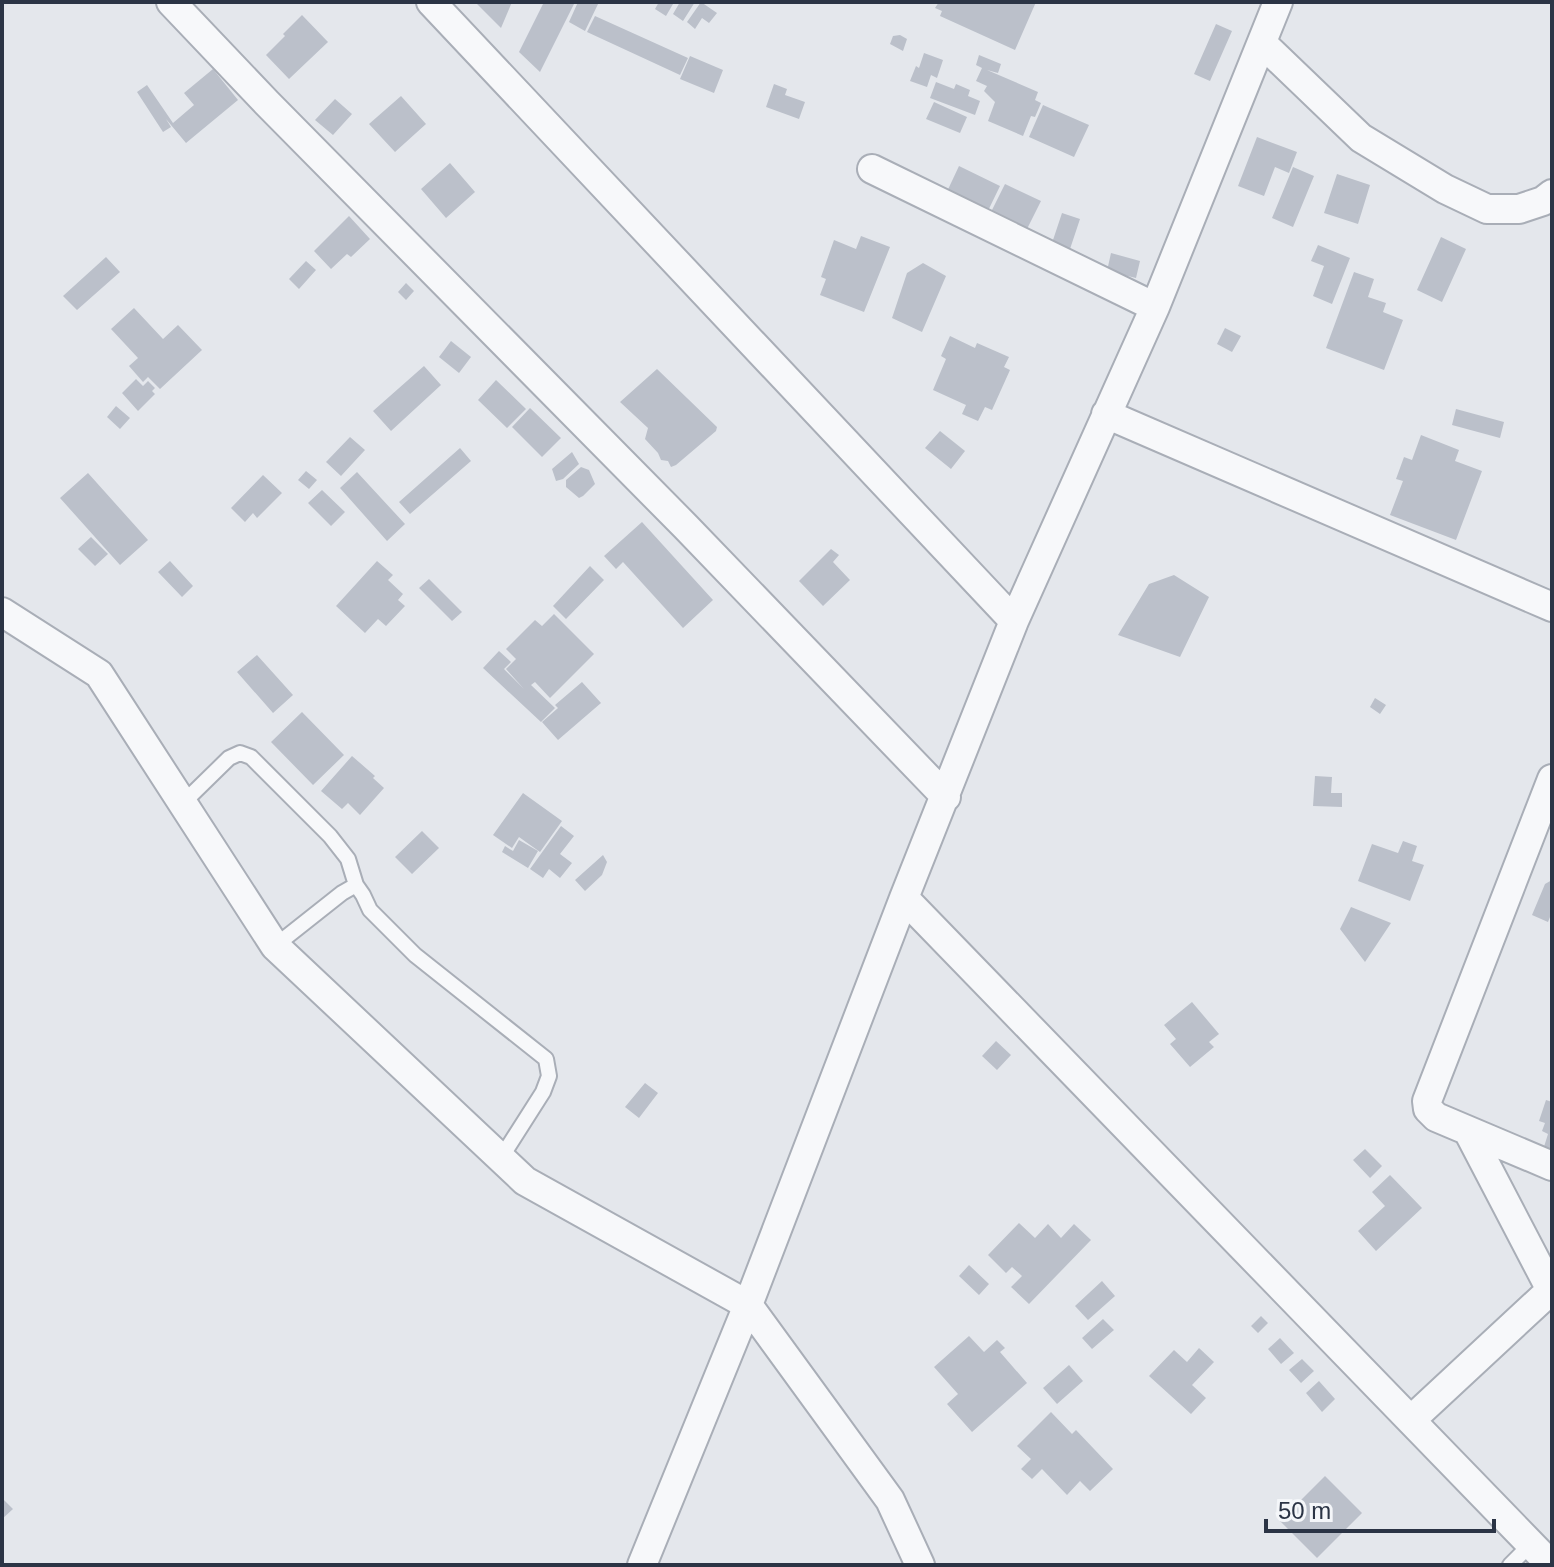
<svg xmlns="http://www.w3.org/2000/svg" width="1554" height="1567" font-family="Arial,sans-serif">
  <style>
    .building { fill: #bbc0ca }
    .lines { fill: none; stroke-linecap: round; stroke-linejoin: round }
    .lane-casing { stroke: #a9aeb7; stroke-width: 18 }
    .street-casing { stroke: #a9aeb7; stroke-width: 32 }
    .lane { stroke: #f7f8fa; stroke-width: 14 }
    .street { stroke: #f7f8fa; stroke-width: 28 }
  </style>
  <rect width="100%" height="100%" fill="#e4e7ec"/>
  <!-- building -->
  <path class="building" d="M 475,2 L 512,2 L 501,28 Z
    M 544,2 L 575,2 L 540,72 L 519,52 Z
    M 578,2 L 599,2 L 585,31 L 569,22 Z
    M 659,2 L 669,2 L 673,4 L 666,16 L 655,9 Z
    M 680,2 L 695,2 L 683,21 L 673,14 Z
    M 701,2 L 717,13 L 709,23 L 702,18 L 695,29 L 687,22 Z
    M 939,2 L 1036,2 L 1015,50 L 940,16 L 942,11 L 935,8 Z
    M 302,15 L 328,42 L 289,79 L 266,55 L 285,36 L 283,34 Z
    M 595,16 L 688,58 L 680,75 L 587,32 Z
    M 1216,24 L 1232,31 L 1210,81 L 1194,74 Z
    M 900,35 L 907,39 L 903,51 L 890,44 L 893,36 Z
    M 924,53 L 943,60 L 937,78 L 931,75 L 927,87 L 910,81 L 916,66 L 919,68 Z
    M 979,55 L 1001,64 L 998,73 L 987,70 L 1038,92 L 1035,100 L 1041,103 L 1035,117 L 1031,116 L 1023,136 L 988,121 L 995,102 L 984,91 L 987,86 L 976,81 L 982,68 L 976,65 Z
    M 690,56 L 723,70 L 714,93 L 680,79 Z
    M 213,69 L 238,100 L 186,143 L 166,119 L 171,127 L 163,132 L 137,92 L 147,85 L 173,123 L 194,105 L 184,93 Z
    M 936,82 L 954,89 L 956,84 L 970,90 L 968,96 L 980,101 L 975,115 L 930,98 Z
    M 774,84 L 787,89 L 785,95 L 805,102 L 799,119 L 766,107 Z
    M 401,96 L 426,124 L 395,152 L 369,124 Z
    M 335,99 L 352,114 L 333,135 L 315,120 Z
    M 934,102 L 967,117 L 960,133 L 926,119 Z
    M 1043,105 L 1089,125 L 1074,157 L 1029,137 Z
    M 1257,137 L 1297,152 L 1289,173 L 1275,167 L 1264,196 L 1238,186 Z
    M 450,163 L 475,192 L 446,218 L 421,189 Z
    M 959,166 L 1000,186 L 985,217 L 944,198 Z
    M 1293,167 L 1314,176 L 1293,227 L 1272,218 Z
    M 1337,174 L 1370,185 L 1358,224 L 1324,213 Z
    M 1005,184 L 1041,201 L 1026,231 L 990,214 Z
    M 1062,213 L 1080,219 L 1069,252 L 1051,246 Z
    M 349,216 L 370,239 L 351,257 L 347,254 L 331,269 L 314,251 Z
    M 861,236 L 890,247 L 864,312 L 820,295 L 826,279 L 821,277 L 834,240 L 856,249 Z
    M 1441,237 L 1466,249 L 1442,302 L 1417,290 Z
    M 1318,245 L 1350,258 L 1332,304 L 1313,296 L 1324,266 L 1311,261 Z
    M 1111,253 L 1140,261 L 1136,278 L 1107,271 Z
    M 106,257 L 120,272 L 77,310 L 63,296 Z
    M 306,261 L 316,270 L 299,289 L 289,279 Z
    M 923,263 L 946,276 L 922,332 L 892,318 L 907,273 Z
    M 1354,272 L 1374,279 L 1368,297 L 1386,303 L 1383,312 L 1403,320 L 1384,370 L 1326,348 Z
    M 406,283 L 414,291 L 406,300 L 398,292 Z
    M 134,308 L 163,339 L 178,325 L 202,350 L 160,389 L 148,377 L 143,382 L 129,366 L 138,358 L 111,329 Z
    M 1225,328 L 1241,336 L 1232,352 L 1217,344 Z
    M 950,336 L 975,348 L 977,343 L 1009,357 L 1004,367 L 1010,370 L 992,410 L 985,407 L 978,421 L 962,414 L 966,405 L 933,390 L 946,359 L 941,356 Z
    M 451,341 L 471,357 L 459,373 L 439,357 Z
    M 424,366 L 441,385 L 391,431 L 373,411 Z
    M 657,369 L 717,427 L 716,431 L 676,465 L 671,467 L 668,461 L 661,460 L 658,453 L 645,439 L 648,428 L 620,402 Z
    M 136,379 L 143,386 L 148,381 L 155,388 L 152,391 L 155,394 L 138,411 L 122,393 Z
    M 496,380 L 526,409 L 507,428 L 478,400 Z
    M 116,406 L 130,418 L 120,429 L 107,417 Z
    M 530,408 L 561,438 L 542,457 L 512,427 Z
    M 1456,409 L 1504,422 L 1500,438 L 1452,425 Z
    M 940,431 L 965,451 L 951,469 L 925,448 Z
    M 1421,435 L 1459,450 L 1455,461 L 1482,471 L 1456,540 L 1390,515 L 1403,481 L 1396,479 L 1404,457 L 1412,460 Z
    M 350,437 L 365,450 L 341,476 L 326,462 Z
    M 460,448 L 471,461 L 410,514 L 399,502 Z
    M 572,452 L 579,464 L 563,479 L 556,481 L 552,469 Z
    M 581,467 L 589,470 L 595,484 L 583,496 L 579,498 L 566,487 L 566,480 Z
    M 306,471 L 317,480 L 309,489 L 298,480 Z
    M 357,472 L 405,524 L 387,541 L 340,488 Z
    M 88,473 L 148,540 L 120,565 L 60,498 Z
    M 263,475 L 282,493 L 257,518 L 253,513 L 245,522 L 231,508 Z
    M 322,490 L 345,512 L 331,526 L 308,503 Z
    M 642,522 L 713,600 L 683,628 L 623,562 L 616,569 L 604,556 Z
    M 91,537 L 108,554 L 95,566 L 78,549 Z
    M 831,549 L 839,555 L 833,562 L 850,580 L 823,606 L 799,581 Z
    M 170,561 L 193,586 L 182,597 L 158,572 Z
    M 377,561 L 393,575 L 388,580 L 403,594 L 398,600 L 405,606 L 386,626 L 378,619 L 365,633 L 336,606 Z
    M 590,566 L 604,580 L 566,619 L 553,606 Z
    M 1174,575 L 1209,597 L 1180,657 L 1118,635 L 1149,584 Z
    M 429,579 L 462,612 L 452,621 L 419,588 Z
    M 554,614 L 594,654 L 550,698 L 535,682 L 531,685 L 555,708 L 541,722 L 483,668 L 499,651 L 511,662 L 504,669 L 524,689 L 506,669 L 516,659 L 506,649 L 535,620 L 542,626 Z
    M 257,655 L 293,695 L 273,713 L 237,672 Z
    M 582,682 L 601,703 L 558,740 L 542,722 L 558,708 L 555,705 Z
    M 1375,698 L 1386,705 L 1380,714 L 1370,707 Z
    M 302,712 L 344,755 L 313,785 L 271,742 Z
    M 352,756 L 375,776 L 373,778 L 384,788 L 360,815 L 348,803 L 342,809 L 321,791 Z
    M 1315,776 L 1332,777 L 1331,793 L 1342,793 L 1342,807 L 1313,806 Z
    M 523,793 L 562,821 L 540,852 L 519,837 L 512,848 L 493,835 Z
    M 561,826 L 574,836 L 560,854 L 572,863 L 560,878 L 549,869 L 543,878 L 530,869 Z
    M 422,831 L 439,848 L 412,874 L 395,857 Z
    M 519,840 L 538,851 L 528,868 L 502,852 L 505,846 L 513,851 Z
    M 1403,841 L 1417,846 L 1412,861 L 1424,865 L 1410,901 L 1358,881 L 1372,844 L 1398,853 Z
    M 603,855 L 607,862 L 602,875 L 585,891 L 575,880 Z
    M 1552,880 L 1552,912 L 1548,922 L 1532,915 L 1545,884 Z
    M 1351,907 L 1391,923 L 1365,962 L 1340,929 Z
    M 1192,1002 L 1219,1034 L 1209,1042 L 1214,1047 L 1190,1067 L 1170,1044 L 1176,1039 L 1164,1025 Z
    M 996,1041 L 1011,1055 L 997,1070 L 982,1056 Z
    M 645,1083 L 658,1093 L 639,1118 L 625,1107 Z
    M 1546,1100 L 1552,1102 L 1552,1154 L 1543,1150 L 1548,1134 L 1542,1131 L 1545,1123 L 1539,1121 Z
    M 1365,1149 L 1382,1166 L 1370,1178 L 1353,1160 Z
    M 1390,1175 L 1422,1208 L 1376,1251 L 1358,1231 L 1385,1206 L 1372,1192 Z
    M 1019,1223 L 1035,1238 L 1048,1224 L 1061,1238 L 1074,1224 L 1091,1240 L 1029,1304 L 1011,1287 L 1022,1276 L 1012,1267 L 1006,1273 L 988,1255 Z
    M 969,1265 L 989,1284 L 979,1295 L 959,1276 Z
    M 1102,1281 L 1115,1296 L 1088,1320 L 1075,1306 Z
    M 1261,1316 L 1268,1323 L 1258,1333 L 1251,1326 Z
    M 1103,1319 L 1114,1330 L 1092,1349 L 1082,1338 Z
    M 969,1336 L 984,1352 L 997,1340 L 1005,1348 L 1000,1352 L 1027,1383 L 972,1432 L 947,1404 L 958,1394 L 934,1367 Z
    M 1280,1338 L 1294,1353 L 1281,1364 L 1268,1349 Z
    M 1199,1348 L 1214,1362 L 1192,1385 L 1206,1398 L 1191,1414 L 1149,1376 L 1174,1350 L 1187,1362 Z
    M 1302,1359 L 1314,1371 L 1301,1383 L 1289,1370 Z
    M 1069,1365 L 1083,1381 L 1057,1404 L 1043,1388 Z
    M 1319,1381 L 1335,1399 L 1322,1412 L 1306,1393 Z
    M 1051,1412 L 1072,1434 L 1076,1430 L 1113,1469 L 1090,1491 L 1080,1481 L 1067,1495 L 1042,1469 L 1032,1479 L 1021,1469 L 1031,1459 L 1017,1446 Z
    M 1325,1476 L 1362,1513 L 1317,1558 L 1280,1521 Z
    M 2,1498 L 13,1509 L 2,1519 Z"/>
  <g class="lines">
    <defs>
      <path id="lane" d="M 183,803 L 229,758 L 240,753 L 251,757 L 330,836 L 348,859 L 356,885
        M 275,946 L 342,893 L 356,885 L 363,895 L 370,910 L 415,955 L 546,1059 L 549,1076 L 543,1092 L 501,1158
        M 1510,1565 L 1531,1544"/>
      <path id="street" d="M 171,2 L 267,103 L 686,527 L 946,797
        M 431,2 L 1014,621
        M 1262,43 L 1361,138 L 1445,189 L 1487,209 L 1519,209 L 1543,201 L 1552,194
        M 872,169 L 1155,307
        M 1106,414 L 1552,607
        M 2,612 L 99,674 L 275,946 L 525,1181 L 748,1305 L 890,1500 L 920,1565
        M 1552,779 L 1427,1101 L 1428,1109 L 1436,1117 L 1552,1166
        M 904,898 L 1551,1565
        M 1468,1131 L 1551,1290
        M 1411,1420 L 1552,1289
        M 642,1565 L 748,1305 L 904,898 L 1014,621 L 1155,307 L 1278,2"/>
    </defs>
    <!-- lane casing -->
    <use href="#lane" class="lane-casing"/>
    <!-- street casing -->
    <use href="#street" class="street-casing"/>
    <!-- lane -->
    <use href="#lane" class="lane"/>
    <!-- street -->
    <use href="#street" class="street"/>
  </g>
  <!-- border -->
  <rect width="1554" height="1567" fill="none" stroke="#2b3445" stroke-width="8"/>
  <!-- scale -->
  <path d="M1266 1519v12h228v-12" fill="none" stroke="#2b3445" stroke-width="4"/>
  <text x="1278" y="1519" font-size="24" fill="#2b3445" stroke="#f4f6f9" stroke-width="6" paint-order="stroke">50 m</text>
</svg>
